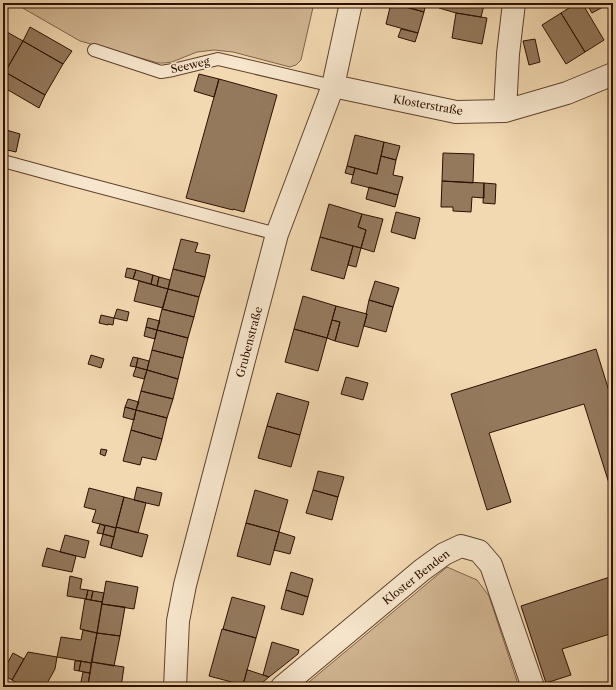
<svg xmlns="http://www.w3.org/2000/svg" width="616" height="690" font-family="'Libre Caslon Text',serif">
  <style>
    .green { fill: #d2b794; stroke: #80644a }
    .building { fill: #94795d; stroke: #2e1000 }
    .lines { fill: none; stroke-linecap: round; stroke-linejoin: round }
    .service-casing { stroke: #5f422c; stroke-width: 14 }
    .minor-casing { stroke: #5f422c; stroke-width: 24 }
    .service { stroke: #f7e6cd; stroke-width: 12 }
    .minor { stroke: #f7e6cd; stroke-width: 22 }
    .labels { text-anchor: middle; stroke-width: 3.5; stroke-linejoin: round; paint-order: stroke }
    .street-label { font-size: 11px; fill: #2e1000; stroke: #f7e6cd }
  </style>
  <rect width="100%" height="100%" fill="#f3d9b2"/>
  <filter id="stains"><feTurbulence type="fractalNoise" baseFrequency=".005" numOctaves="4"/><feColorMatrix values="0 0 0 0 .2 0 0 0 0 .09 0 0 0 0 .02 0 0 0 .5 -.17"/></filter>
  <radialGradient id="worn" r=".72"><stop offset=".6" stop-color="#630" stop-opacity="0"/><stop offset="1" stop-color="#630" stop-opacity=".3"/></radialGradient>
  <!-- green -->
  <path class="green" d="M 14,3 L 314,3 L 301,60 L 296,65 L 290,67 L 233,52 L 214,50 L 197,52 L 172,62 L 164,63 L 158,63 L 80,41 Z
    M 447,567 L 477,580 L 489,596 L 519,687 L 303,687 Z"/>
  <!-- building -->
  <path class="building" d="M 391,3 L 424,12 L 418,33 L 386,24 Z
    M 391,3 L 426,3 L 424,12 Z
    M 437,3 L 480,3 L 486,4 L 484,5 L 481,17 L 456,13 L 439,8 L 437,5 Z
    M 577,3 L 582,3 L 604,40 L 585,52 L 561,13 Z
    M 586,3 L 601,3 L 603,7 L 592,13 Z
    M 456,13 L 487,18 L 482,44 L 452,38 Z
    M 561,13 L 585,52 L 566,64 L 542,25 Z
    M 30,27 L 72,51 L 63,64 L 23,41 Z
    M 401,29 L 418,33 L 415,42 L 398,37 Z
    M 7,32 L 23,41 L 5,72 L 45,95 L 39,108 L 3,87 L 3,39 Z
    M 535,39 L 540,62 L 529,65 L 523,41 Z
    M 23,41 L 63,64 L 45,95 L 5,72 Z
    M 199,74 L 219,79 L 214,97 L 194,91 Z
    M 219,79 L 277,95 L 244,212 L 233,209 L 233,210 L 186,198 Z
    M 3,129 L 20,134 L 16,152 L 3,149 Z
    M 355,135 L 384,142 L 377,174 L 347,166 Z
    M 384,142 L 400,146 L 396,160 L 381,156 Z
    M 443,153 L 474,154 L 473,183 L 442,181 Z
    M 381,156 L 396,160 L 393,175 L 403,177 L 398,195 L 351,183 L 355,168 L 377,174 Z
    M 347,166 L 355,168 L 353,175 L 345,173 Z
    M 442,181 L 484,183 L 484,198 L 472,197 L 471,212 L 453,211 L 453,207 L 441,207 Z
    M 484,183 L 496,184 L 495,204 L 483,203 Z
    M 369,187 L 398,195 L 395,207 L 366,199 Z
    M 329,204 L 362,214 L 358,227 L 366,230 L 361,248 L 320,237 Z
    M 396,212 L 420,218 L 415,239 L 391,232 Z
    M 362,214 L 383,219 L 374,252 L 361,248 L 366,230 L 358,227 Z
    M 320,237 L 353,246 L 344,279 L 311,270 Z
    M 181,239 L 198,243 L 195,252 L 210,255 L 205,277 L 173,269 Z
    M 353,246 L 361,248 L 356,267 L 348,265 Z
    M 127,268 L 136,270 L 133,279 L 125,277 Z
    M 173,269 L 205,277 L 199,297 L 168,289 Z
    M 136,270 L 153,275 L 151,284 L 133,279 Z
    M 153,275 L 159,277 L 157,286 L 151,284 Z
    M 159,277 L 170,280 L 168,289 L 157,286 Z
    M 139,281 L 168,289 L 163,308 L 134,301 Z
    M 375,281 L 399,288 L 393,307 L 369,300 Z
    M 168,289 L 199,297 L 194,317 L 162,309 Z
    M 303,296 L 336,306 L 327,338 L 294,329 Z
    M 369,300 L 393,307 L 386,332 L 364,326 L 367,314 L 366,314 Z
    M 336,306 L 367,314 L 358,347 L 335,341 L 340,322 L 332,320 Z
    M 117,309 L 129,312 L 127,321 L 114,318 Z
    M 162,309 L 194,317 L 188,338 L 157,330 Z
    M 101,315 L 114,318 L 113,325 L 108,324 L 108,325 L 99,323 Z
    M 148,318 L 160,321 L 157,330 L 146,327 Z
    M 332,320 L 340,322 L 335,341 L 327,338 Z
    M 146,327 L 157,330 L 155,339 L 144,336 Z
    M 294,329 L 327,338 L 318,371 L 285,362 Z
    M 157,330 L 188,338 L 183,358 L 152,350 Z
    M 596,349 L 613,404 L 613,496 L 584,404 L 489,433 L 511,502 L 487,510 L 451,394 Z
    M 152,350 L 183,358 L 178,379 L 147,370 Z
    M 91,355 L 104,359 L 101,368 L 88,364 Z
    M 133,357 L 138,358 L 136,367 L 130,366 Z
    M 138,358 L 149,361 L 147,370 L 136,367 Z
    M 136,367 L 147,370 L 144,379 L 133,376 Z
    M 147,370 L 178,379 L 173,399 L 141,391 Z
    M 346,377 L 368,383 L 363,400 L 341,394 Z
    M 141,391 L 173,399 L 167,418 L 136,410 Z
    M 277,393 L 309,402 L 300,435 L 267,426 Z
    M 128,399 L 139,402 L 136,410 L 125,407 Z
    M 125,407 L 136,410 L 134,420 L 123,417 Z
    M 136,410 L 167,418 L 162,439 L 131,430 Z
    M 267,426 L 300,435 L 291,467 L 258,458 Z
    M 131,430 L 162,439 L 156,460 L 142,457 L 140,465 L 123,461 Z
    M 101,449 L 107,450 L 105,456 L 100,454 Z
    M 318,471 L 344,477 L 338,497 L 313,490 Z
    M 137,487 L 162,493 L 159,506 L 134,500 Z
    M 89,488 L 124,497 L 116,528 L 92,522 L 96,510 L 84,507 Z
    M 255,490 L 288,500 L 279,532 L 246,523 Z
    M 313,490 L 338,497 L 332,520 L 306,513 Z
    M 124,497 L 146,503 L 138,533 L 116,527 Z
    M 246,523 L 279,532 L 270,565 L 237,556 Z
    M 100,524 L 105,526 L 103,534 L 97,533 Z
    M 105,525 L 116,528 L 114,537 L 103,534 Z
    M 116,527 L 148,535 L 142,557 L 111,548 Z
    M 279,532 L 295,537 L 290,554 L 274,550 Z
    M 103,534 L 114,537 L 111,548 L 100,545 Z
    M 65,535 L 89,541 L 85,558 L 60,552 Z
    M 47,548 L 76,556 L 72,572 L 42,566 Z
    M 291,572 L 313,579 L 308,597 L 286,590 Z
    M 70,576 L 82,579 L 80,589 L 88,590 L 86,599 L 67,596 Z
    M 613,576 L 613,633 L 562,649 L 571,675 L 546,683 L 521,606 Z
    M 106,581 L 138,587 L 134,609 L 102,604 Z
    M 88,590 L 93,591 L 91,600 L 86,599 Z
    M 286,590 L 308,597 L 303,615 L 281,609 Z
    M 93,591 L 104,593 L 102,602 L 91,600 Z
    M 232,597 L 265,606 L 256,638 L 223,629 Z
    M 85,599 L 102,602 L 97,633 L 80,629 Z
    M 102,604 L 125,607 L 120,636 L 97,633 Z
    M 222,629 L 256,638 L 243,685 L 209,676 Z
    M 83,630 L 97,633 L 91,663 L 57,657 L 61,637 L 81,640 Z
    M 97,633 L 120,636 L 114,666 L 92,662 Z
    M 272,642 L 299,650 L 298,654 L 269,677 L 263,675 Z
    M 28,652 L 57,657 L 55,669 L 45,687 L 24,687 L 12,680 Z
    M 13,653 L 24,659 L 12,680 L 3,675 L 3,671 Z
    M 75,661 L 81,661 L 79,671 L 74,670 Z
    M 81,661 L 91,663 L 90,673 L 79,671 Z
    M 92,662 L 124,667 L 121,687 L 106,687 L 88,684 Z
    M 247,669 L 248,670 L 269,677 L 257,687 L 250,687 L 243,685 L 247,670 Z
    M 83,672 L 90,673 L 88,684 L 106,687 L 80,687 Z"/>
  <g class="lines">
    <defs>
      <path id="service" d="M 94,50 L 161,72 L 173,70 L 218,59 L 333,86
        M 3,161 L 69,179 L 277,234"/>
      <path id="minor" d="M 333,86 L 456,112 L 505,111 L 567,93 L 613,74
        M 505,111 L 508,54 L 514,3
        M 175,687 L 178,621 L 185,585 L 277,234 L 333,86 L 351,3
        M 282,687 L 422,570 L 444,554 L 461,546 L 479,551 L 491,565 L 533,687"/>
    </defs>
    <!-- service casing -->
    <use href="#service" class="service-casing"/>
    <!-- minor casing -->
    <use href="#minor" class="minor-casing"/>
    <!-- service -->
    <use href="#service" class="service"/>
    <!-- minor -->
    <use href="#minor" class="minor"/>
  </g>
  <g class="labels">
    <!-- street labels -->
    <g class="street-label">
      <text transform="translate(190 65) rotate(-13)" y="4">Seeweg</text>
      <text transform="translate(428 105) rotate(10)" y="4">Klosterstraße</text>
      <text transform="translate(249 342) rotate(-75)" y="4">Grubenstraße</text>
      <text transform="translate(416 577) rotate(-38)" y="4">Kloster Benden</text>
    </g>
  </g>
  <!-- margin -->
  <rect width="616" height="690" fill="none" stroke="#f3d9b2" stroke-width="16"/>
  <rect x="4" y="4" width="608" height="682" fill="none" stroke="#2e1000" stroke-width="2"/>
  <rect x="8" y="8" width="600" height="674" fill="none" stroke="#2e1000"/>
  <rect width="100%" height="100%" filter="url(#stains)"/>
  <rect width="100%" height="100%" fill="url(#worn)"/>
</svg>
